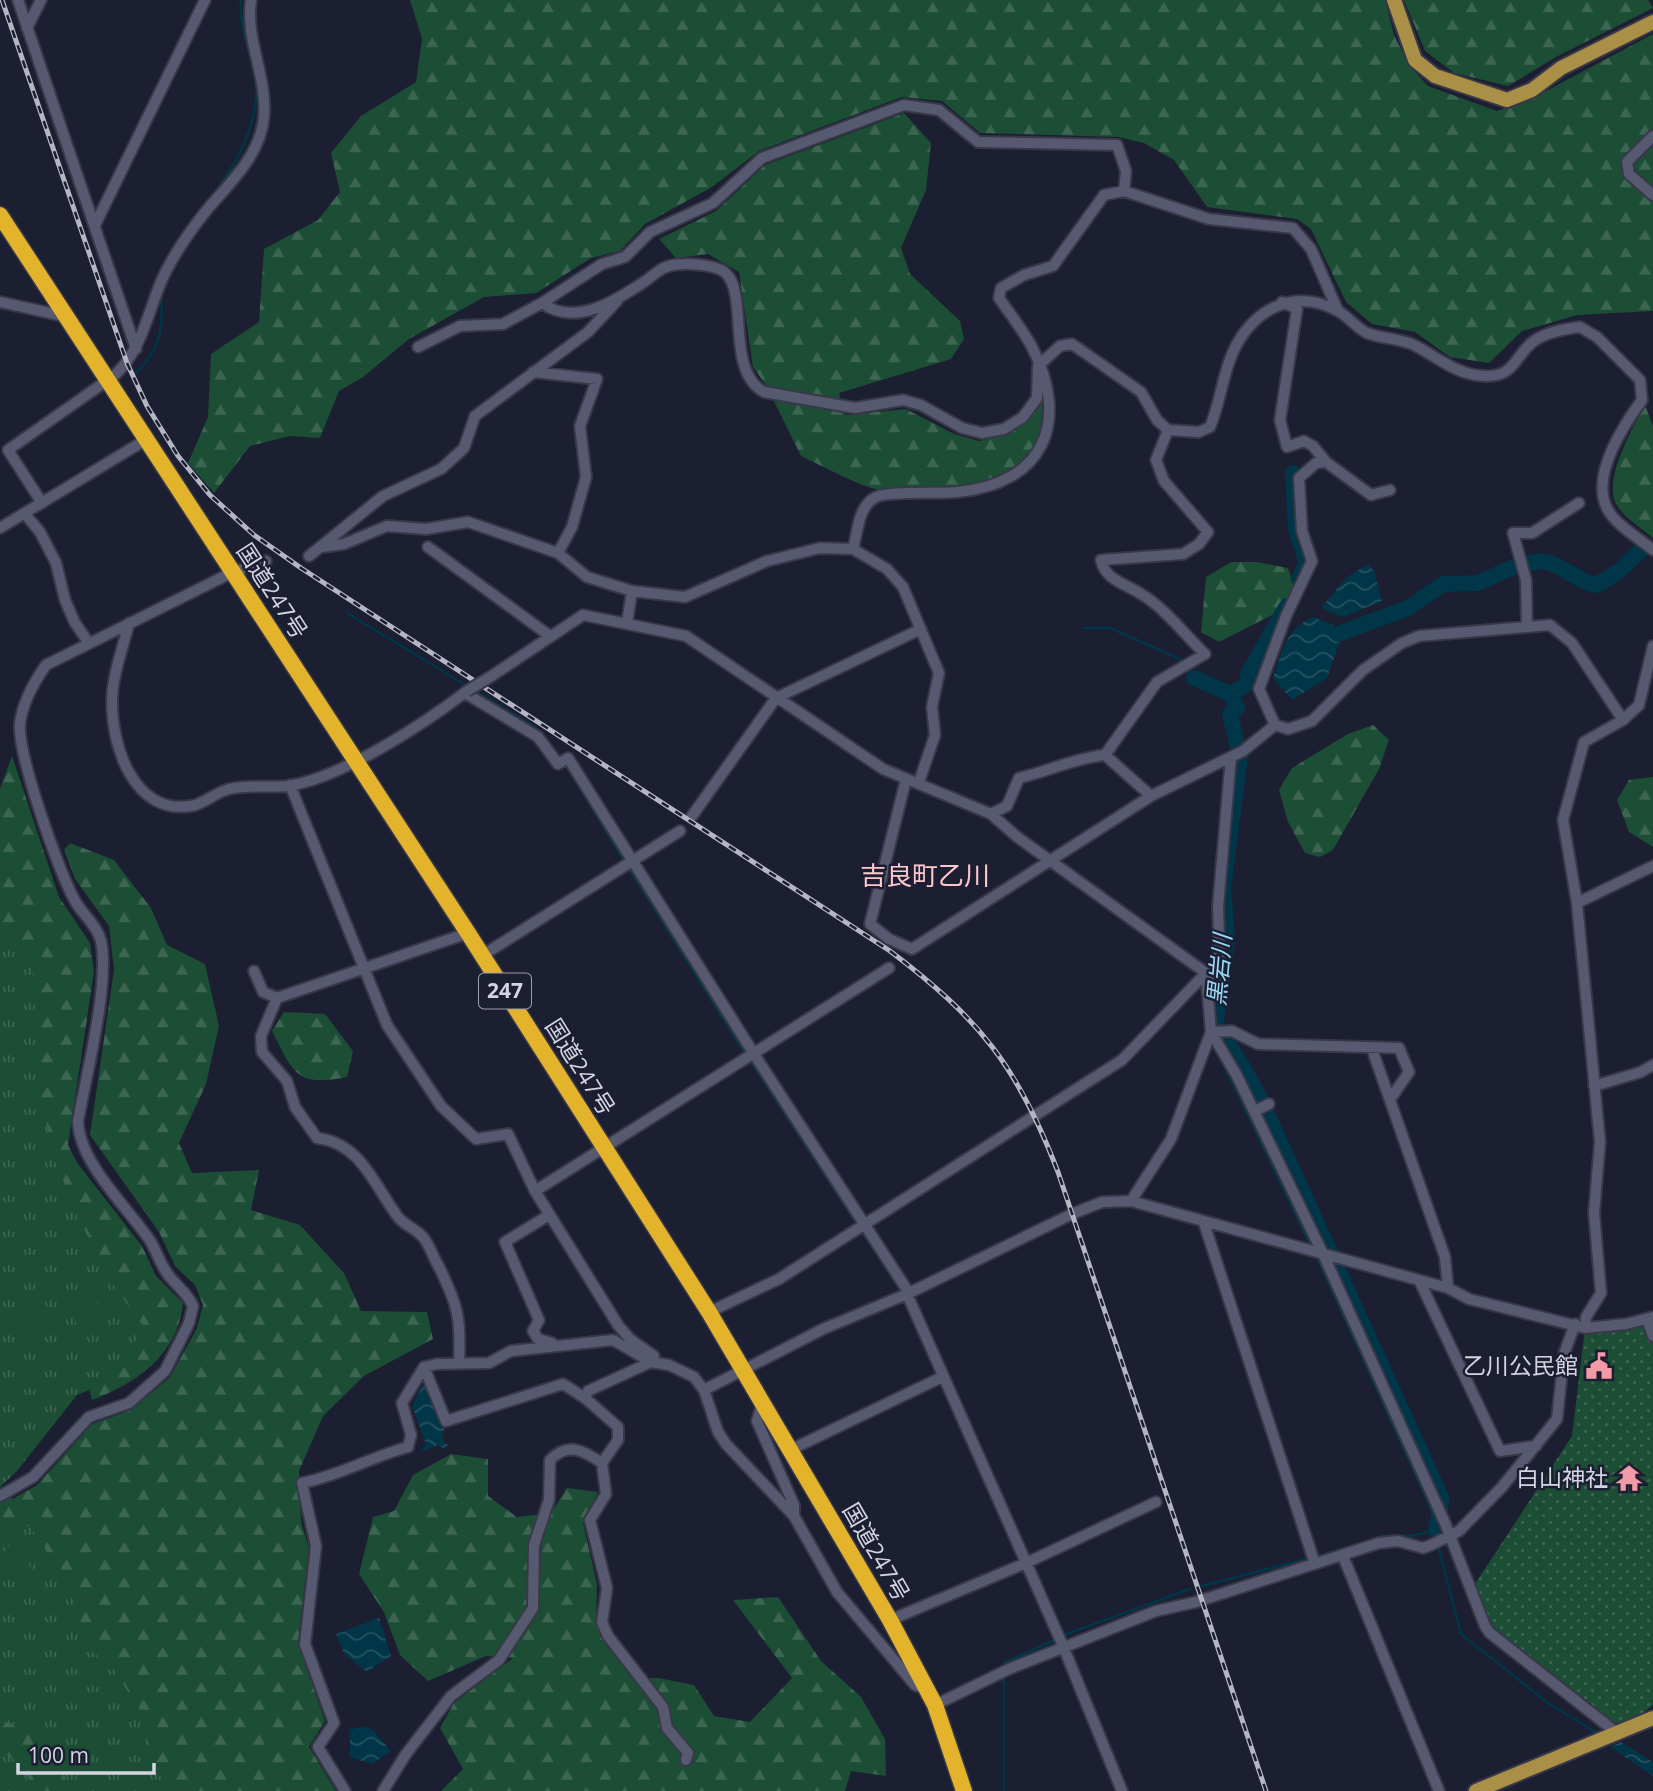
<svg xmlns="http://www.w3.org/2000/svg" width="1653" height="1791" font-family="'Open Sans','Noto Sans JP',sans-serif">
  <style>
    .grass { fill: url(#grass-tufts) }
    .forest { fill: url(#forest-firs) }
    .park { fill: url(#park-dots) }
    .pitch { fill: #1c4d35 }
    .water { fill: url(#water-waves) }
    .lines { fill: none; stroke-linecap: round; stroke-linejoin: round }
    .stream { stroke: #003648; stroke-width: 2.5 }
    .river { stroke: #003648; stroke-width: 16 }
    .minor-casing { stroke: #383848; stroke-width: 14 }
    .major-casing { stroke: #383848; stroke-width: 18 }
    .highway-casing { stroke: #383848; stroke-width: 19 }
    .minor { stroke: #565970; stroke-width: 10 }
    .major { stroke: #aa8f47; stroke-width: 14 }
    .highway { stroke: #e2b32b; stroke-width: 16 }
    .rail-casing { stroke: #b4b6c4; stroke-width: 5 }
    .rail { stroke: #1c1e31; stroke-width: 2.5; stroke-dasharray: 8; stroke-linecap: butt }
    .minor-bridge-casing { stroke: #383848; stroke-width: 14; stroke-linecap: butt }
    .minor-bridge { stroke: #565970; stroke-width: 10 }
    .labels { text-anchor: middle; stroke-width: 5; stroke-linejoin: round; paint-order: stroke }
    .shield { fill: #1c1e31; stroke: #9c9ead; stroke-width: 2 }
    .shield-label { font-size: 21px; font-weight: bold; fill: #d3d5e2 }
    .street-label { font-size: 23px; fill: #d3d5e2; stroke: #1c1e31 }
    .poi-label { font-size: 23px; fill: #d3d5e2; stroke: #1c1e31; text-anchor: end }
    .water-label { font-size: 24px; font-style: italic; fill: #96d9f5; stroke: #1c1e31 }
    .quarter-label { font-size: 26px; fill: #fcc8ce; stroke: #1c1e31 }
  </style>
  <defs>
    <pattern id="grass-tufts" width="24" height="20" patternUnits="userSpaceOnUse" patternTransform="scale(1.75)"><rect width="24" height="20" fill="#1c4d35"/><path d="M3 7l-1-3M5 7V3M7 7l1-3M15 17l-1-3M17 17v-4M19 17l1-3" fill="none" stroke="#3c6652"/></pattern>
    <pattern id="forest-firs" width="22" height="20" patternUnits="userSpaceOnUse" patternTransform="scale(1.75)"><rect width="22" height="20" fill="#1c4d35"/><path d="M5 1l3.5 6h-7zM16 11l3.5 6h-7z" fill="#3c6652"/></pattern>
    <pattern id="park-dots" width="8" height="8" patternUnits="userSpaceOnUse" patternTransform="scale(1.75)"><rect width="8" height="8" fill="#1c4d35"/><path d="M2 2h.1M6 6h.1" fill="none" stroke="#3c6652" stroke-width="1.8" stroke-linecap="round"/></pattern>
    <pattern id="water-waves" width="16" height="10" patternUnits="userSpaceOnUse" patternTransform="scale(1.75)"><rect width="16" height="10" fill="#003648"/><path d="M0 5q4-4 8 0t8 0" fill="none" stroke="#245262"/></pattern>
  </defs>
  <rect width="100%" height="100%" fill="#1c1e31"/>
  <!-- grass -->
  <path class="grass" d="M 0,928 L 39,963 L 64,1161 L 157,1324 L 101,1385 L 77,1395 L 17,1471 L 0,1487 Z
    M 0,1487 L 39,1524 L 187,1791 L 0,1791 Z"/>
  <!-- forest -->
  <path class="forest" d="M 410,0 L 1385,0 L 1394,35 L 1409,65 L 1428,86 L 1497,111 L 1535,97 L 1653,34 L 1653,311 L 1577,315 L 1522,331 L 1489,363 L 1450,357 L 1415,332 L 1372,324 L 1346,302 L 1311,229 L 1297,219 L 1207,207 L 1174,160 L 1144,143 L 1118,137 L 980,133 L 942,101 L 902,97 L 759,151 L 712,187 L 645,224 L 620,251 L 591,258 L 536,293 L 484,297 L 409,339 L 363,377 L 339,391 L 320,438 L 290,436 L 250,446 L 214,493 L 188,463 L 208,417 L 211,354 L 259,322 L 264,249 L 318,220 L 340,192 L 331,153 L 361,116 L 416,82 L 422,39 Z
    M 1404,0 L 1648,0 L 1653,8 L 1556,57 L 1508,86 L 1454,73 L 1425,51 Z
    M 904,113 L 931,143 L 926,190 L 901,248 L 910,274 L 960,321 L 964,339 L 951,359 L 839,393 L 845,415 L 906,409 L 954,434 L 979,441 L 1005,435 L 1026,420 L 1042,402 C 1042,420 1042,437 1032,454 C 1011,487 916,495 880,490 C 860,487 821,465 801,456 L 766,385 L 753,367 L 739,272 L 708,254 L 676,258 L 659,239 L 716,211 L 765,165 Z
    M 1645,405 L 1653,426 L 1653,538 C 1643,529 1623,517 1616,504 C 1603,478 1633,428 1645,405 Z
    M 1231,562 L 1257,562 L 1288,568 L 1294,587 L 1282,610 L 1219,642 L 1201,632 L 1206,577 Z
    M 1373,725 L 1389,740 L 1379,769 L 1333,850 L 1320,857 L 1305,853 L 1288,822 L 1279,790 L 1292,768 L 1348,734 Z
    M 12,756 L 59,897 L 90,943 L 94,972 L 68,1145 L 78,1164 L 142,1246 L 156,1276 L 183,1303 C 178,1355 137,1383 92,1400 L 88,1385 L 130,1349 L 144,1327 L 114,1286 L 84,1229 L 56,1164 L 41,1101 L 33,967 L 17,944 L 0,936 L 0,789 Z
    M 1653,777 L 1653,847 L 1629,832 L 1617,800 L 1629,780 Z
    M 70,843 L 114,860 L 151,908 L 167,945 L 205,964 L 219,1026 L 206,1084 L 179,1143 L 192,1173 L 259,1170 L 251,1210 L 300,1225 L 344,1273 L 361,1311 L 427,1312 L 433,1339 L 364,1376 L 323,1416 L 299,1471 L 301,1522 L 309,1548 L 298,1643 L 325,1721 L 309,1747 L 336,1791 L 170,1791 L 149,1759 L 141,1712 L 111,1665 L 92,1652 L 64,1576 L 30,1526 L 0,1531 L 0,1506 L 37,1485 L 92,1424 L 131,1410 L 170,1377 L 197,1328 L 203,1305 L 195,1285 L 175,1266 L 159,1232 L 90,1135 L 114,970 L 109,926 L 75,879 L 64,850 Z
    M 284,1012 L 325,1014 L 353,1051 L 347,1077 C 296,1087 294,1074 272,1031 Z
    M 451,1454 L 488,1459 L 488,1496 L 517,1517 L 551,1513 L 567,1488 L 598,1492 L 583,1523 L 597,1584 L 596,1624 L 632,1678 L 658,1678 L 694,1685 L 714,1716 L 750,1722 L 792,1678 L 733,1600 L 778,1597 L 821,1661 L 861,1697 L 885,1739 L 886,1776 L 851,1771 L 845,1791 L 441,1791 L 463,1769 L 440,1728 L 454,1703 L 513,1658 L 486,1656 L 428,1681 L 400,1655 L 384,1612 L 359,1574 L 373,1517 L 394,1511 L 413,1475 Z
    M 0,1722 C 43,1724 60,1752 69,1791 C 62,1791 52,1791 46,1791 C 26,1784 19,1758 0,1751 Z"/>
  <!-- park -->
  <path class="park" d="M 1653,1317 L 1653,1705 L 1617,1733 L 1490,1633 L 1471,1590 L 1572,1436 L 1585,1328 Z"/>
  <!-- pitch -->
  <path class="pitch" d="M17 1314a16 16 0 1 1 32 0a16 16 0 1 1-32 0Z
    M74 1315a15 15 0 1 1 30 0a15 15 0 1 1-30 0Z
    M 11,1544 C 26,1549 29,1562 32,1576 L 22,1583 C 7,1578 2,1572 0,1557 Z
    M 3,1586 L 9,1589 L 17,1605 L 7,1616 L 0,1615 L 0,1587 Z"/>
  <!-- water -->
  <path class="water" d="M 1368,564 L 1374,571 L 1382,601 L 1343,617 L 1321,608 L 1347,577 Z
    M 1313,617 L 1334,625 L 1341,638 L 1327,678 L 1292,700 L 1273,678 C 1282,651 1286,629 1313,617 Z
    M 426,1378 L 441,1423 L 445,1426 L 442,1440 L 448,1445 L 444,1448 L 437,1445 L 421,1452 L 426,1444 L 412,1406 Z
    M 379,1618 L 391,1656 L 367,1672 L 344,1654 L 336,1634 Z
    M 367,1727 L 373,1730 L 391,1751 L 372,1764 L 350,1757 L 350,1729 Z
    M 1621,1742 L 1653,1762 L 1653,1776 L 1610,1747 Z"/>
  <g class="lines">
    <!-- stream -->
    <path class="stream" d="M 213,195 C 236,164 258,127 256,86 C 254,57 238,30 241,0
      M 135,374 C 159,352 164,329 161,297
      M 347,613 L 467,686
      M 1083,628 L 1110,628 L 1180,659
      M 1189,669 L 1194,678
      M 475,691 L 535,727 L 562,759
      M 566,765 L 624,861
      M 628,867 L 745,1054
      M 1218,1053 L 1310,1245
      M 749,1059 L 858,1226
      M 862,1232 L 903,1294
      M 1318,1260 L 1436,1520
      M 1438,1546 L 1461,1634 L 1548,1703 L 1600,1735
      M 1317,1557 L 1383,1536 L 1412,1536 L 1436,1530 L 1437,1540
      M 1035,1570 L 1064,1635 L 1190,1589
      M 1202,1586 L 1310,1558
      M 1004,1663 L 1052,1641
      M 1004,1791 L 1004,1679"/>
    <!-- river -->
    <path class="river" d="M 1293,473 L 1296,529 L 1307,563 L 1299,579
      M 1526,565 C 1549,551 1572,580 1596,585 L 1618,572 L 1641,550
      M 1287,606 L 1249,672 L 1247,684 L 1231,694 L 1237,708 L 1230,714 L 1240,757 L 1223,889 L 1227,936 L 1224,971 L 1215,1024 C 1234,1051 1251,1079 1265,1109 L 1442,1499 L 1436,1530
      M 1338,634 L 1408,608 L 1443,584 L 1478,583 L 1518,565
      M 1194,678 L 1231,694"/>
    <defs>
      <path id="minor" d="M 18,0 L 136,349
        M 27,28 L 41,0
        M 1653,136 L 1627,162 L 1629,174 L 1653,195
        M 1124,191 L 1126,171 L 1117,145 L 978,142 L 939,110 L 904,105 L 762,158 L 713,203 L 650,232 L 625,257 L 602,264 L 542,303 C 574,327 614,302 644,282 C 650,278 658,270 666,267 C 680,262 705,264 719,269 C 753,281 722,369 764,392 L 855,408 L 903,400 L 921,405 L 962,428 L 982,433 L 1004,429 L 1023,417 L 1037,398 L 1038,366 L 1060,346 L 1072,344 L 1141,392 L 1157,420 L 1168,430 L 1199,432 L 1210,427 C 1223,396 1223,361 1244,333 C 1268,301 1303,292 1338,311 C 1348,316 1356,328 1367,333 C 1382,339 1399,338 1414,345 C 1438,357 1457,376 1486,376 C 1515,377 1515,355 1534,341 C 1546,332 1565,329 1580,327 L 1597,337 L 1640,380 L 1642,400 C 1623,426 1589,477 1608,510 C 1616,525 1640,539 1653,550
        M 95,225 L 205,0
        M 0,302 L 68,317
        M 1282,302 L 1297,309 L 1280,420 L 1287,447 L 1304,441 L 1313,446 L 1326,462
        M 418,347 L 460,326 L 503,324 L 542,303
        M 533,372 L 597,379 L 580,426 L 586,477 L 572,527 L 558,553
        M 42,503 L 8,450 L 115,375 C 145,346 148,307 166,271 C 177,250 195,224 211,205 C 233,180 262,152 264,115 C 267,76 245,39 251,0
        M 25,514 L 40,532 L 56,563 L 65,600 L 75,623 L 89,643
        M 0,528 L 147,439
        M 322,547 L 344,544 L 387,526 L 426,529 L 468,522 L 558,553 L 587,577 L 632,591 L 685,597 L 767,561 L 820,548 L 853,549 L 887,569 L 903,587 L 939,673 L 932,707 L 935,735 L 919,782
        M 428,547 L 550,636
        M 853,549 C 858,531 858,506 876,497 C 889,491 939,494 957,492 C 1043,484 1071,423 1032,347 C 1023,330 1010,314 999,298 L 1001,288 L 1024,275 L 1053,266 L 1104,195 L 1124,191 L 1209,219 L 1293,228 L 1311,249 L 1338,311
        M 309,556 L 383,496 L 441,469 L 464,448 L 475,416 L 588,332 L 617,301
        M 129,623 C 123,648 112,676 112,702 C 112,747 134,815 191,806 C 204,804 216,792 229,789 C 248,784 269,788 288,786 C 341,778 424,724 467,691
        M 627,623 L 632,591
        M 1527,625 L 1526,580 L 1513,533 L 1532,533 L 1579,503
        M 490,677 L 583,615 L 686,636 L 883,769 L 991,814 L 1016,836 L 1206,973 L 1211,1032 L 1237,1076 L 1324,1256 L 1445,1523 L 1485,1626 L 1490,1633 L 1617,1733
        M 465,693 L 538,737 L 558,764 L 568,758 L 754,1054 L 909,1293
        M 1275,725 L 1259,689 L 1286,616 L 1312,561 L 1302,531 L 1299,478 L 1316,463 L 1326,462 L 1371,495 L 1390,490
        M 906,779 L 870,924 L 889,939 L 912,949 L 1151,796 L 1243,751 L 1275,725 L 1288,729 L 1312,721 L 1363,670 L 1402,643 L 1419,636 L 1550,625 L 1572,643 L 1623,720
        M 290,785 L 387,1025 L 441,1106 L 476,1139 L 508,1134 L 535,1191 L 618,1325 L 630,1339 L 654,1356
        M 1151,796 L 1105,755 L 1157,682 L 1205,654 C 1185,635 1165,608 1141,594 C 1126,584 1105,580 1101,560 L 1183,554 L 1199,544 L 1208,532 L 1164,481 L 1156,460 L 1168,430
        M 991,814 L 1007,806 L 1019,778 C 1049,771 1075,758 1105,755
        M 692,816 L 776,698 L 921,629
        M 1577,903 L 1653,866
        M 483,955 L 680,831
        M 254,971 L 263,992 L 277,998 L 468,933
        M 1208,984 L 1220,973 L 1218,906 L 1231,757
        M 277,998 L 261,1036 L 262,1052 L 287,1081 L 295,1107 L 317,1138 C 361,1143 374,1185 398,1217 C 404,1225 416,1229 423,1237 C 429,1244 433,1257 438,1265 C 458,1305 461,1318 459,1362
        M 1372,1049 L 1445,1257 L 1448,1288
        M 1594,1086 L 1641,1072 L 1653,1065
        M 1255,1111 L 1269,1104
        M 535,1191 L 889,968
        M 1131,1201 L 1171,1139 L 1211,1032 L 1232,1031 L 1258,1044 L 1399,1048 L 1409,1072 L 1391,1098
        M 549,1215 L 505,1242 L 539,1320 L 533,1331 L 538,1339 L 552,1343
        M 1204,1223 L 1315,1564
        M 1420,1282 L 1500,1451 L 1536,1446
        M 907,1294 L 1063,1646 L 1122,1791
        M 709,1312 L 779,1279 L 1122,1060 L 1206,973
        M 1647,1319 L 1653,1336
        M 1585,1328 L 1586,1317 L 1601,1293 L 1594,1213 L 1600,1142 L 1577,903 L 1563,820 L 1584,742 L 1623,720 L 1639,705 L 1653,646
        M 651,1362 L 588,1391 L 585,1398 L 618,1427 L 618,1440 L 602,1463 L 606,1494 L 590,1520 L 607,1588 L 602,1622 L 608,1636 L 663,1707 L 667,1728 L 688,1753 L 686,1760
        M 424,1367 L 446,1421 L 563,1384 L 585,1398
        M 704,1390 L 718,1432 L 726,1444 L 794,1516
        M 762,1404 L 757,1421 L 794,1505 L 794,1516 L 837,1592 L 915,1685 L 927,1689
        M 790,1450 L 942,1377
        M 0,1496 L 33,1477 L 89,1417 L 129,1403 L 165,1371 L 189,1323 L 193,1306 C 187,1292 175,1285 167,1273 C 159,1262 156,1249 149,1239 C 126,1206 79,1162 78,1121 C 86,1076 110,983 101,941 C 97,925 83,915 75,901 C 59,872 17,754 20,723 C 23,701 34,682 46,665 L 233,572 L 266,561
        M 1343,1556 L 1439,1791
        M 890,1620 L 1026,1563 L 1156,1502
        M 935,1705 L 1009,1669 L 1156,1611 L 1196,1602 L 1379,1543 L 1398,1541 L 1423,1548 L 1431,1545 L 1459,1531 L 1502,1487 L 1557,1419 L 1564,1354 L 1575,1324
        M 345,1791 L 318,1747 L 334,1723 L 305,1644 L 316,1546 L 302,1483 C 341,1475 371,1457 408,1447 L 411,1435 L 402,1403 L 424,1367 L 437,1364 L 489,1363 L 511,1351 L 613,1340 L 651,1362 L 669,1365 L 694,1377 L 704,1390 L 823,1329 L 907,1294 L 1072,1214 L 1102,1202 L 1131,1201 L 1448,1288 L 1469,1299 L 1585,1328 L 1626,1324 L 1653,1317
        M 383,1791 L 406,1754 L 451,1696 L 499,1660 L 533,1608 L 534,1545 L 549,1500 L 550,1460 C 568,1442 583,1450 602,1463"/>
      <path id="major" d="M 1394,0 L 1415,60 L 1435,76 L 1507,100 L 1532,90 L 1561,68 L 1653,22
        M 1476,1791 L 1653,1718"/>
      <path id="highway" d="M 0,215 L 468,933 L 709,1312 L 890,1620 L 935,1705 L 964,1791"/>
    </defs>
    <!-- minor casing -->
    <use href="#minor" class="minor-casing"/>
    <!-- major casing -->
    <use href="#major" class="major-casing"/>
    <!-- highway casing -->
    <use href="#highway" class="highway-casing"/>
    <!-- minor -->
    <use href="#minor" class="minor"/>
    <!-- major -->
    <use href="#major" class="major"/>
    <!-- highway -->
    <use href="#highway" class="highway"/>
    <defs>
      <path id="rail" d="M 2,0 L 127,363 L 147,406 L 178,456 L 210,495 L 254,535 L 301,568 L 890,951 C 980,1019 1018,1067 1058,1172 L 1266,1791"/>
    </defs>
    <!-- rail casing -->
    <use href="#rail" class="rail-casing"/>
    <!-- rail -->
    <use href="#rail" class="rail"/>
    <defs>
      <path id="minor-bridge" d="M 467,691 L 490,677"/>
    </defs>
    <!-- minor-bridge casing -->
    <use href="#minor-bridge" class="minor-bridge-casing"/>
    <!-- minor-bridge -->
    <use href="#minor-bridge" class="minor-bridge"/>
  </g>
  <!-- icons -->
  <defs>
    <symbol id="civic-bare" viewBox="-9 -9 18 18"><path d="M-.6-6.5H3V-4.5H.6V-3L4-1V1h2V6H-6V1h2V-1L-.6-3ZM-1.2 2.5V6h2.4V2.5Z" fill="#f39aa8" stroke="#1c1e31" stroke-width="2.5" paint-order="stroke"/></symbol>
    <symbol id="temple-bare" viewBox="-9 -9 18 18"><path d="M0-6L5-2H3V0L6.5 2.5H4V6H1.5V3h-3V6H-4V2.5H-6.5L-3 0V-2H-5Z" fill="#f39aa8" stroke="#1c1e31" stroke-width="2.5" paint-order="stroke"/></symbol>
  </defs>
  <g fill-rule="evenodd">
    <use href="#civic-bare" x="1580" y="1347" width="38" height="38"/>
    <use href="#temple-bare" x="1610" y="1459" width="38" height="38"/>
  </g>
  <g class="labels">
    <!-- shield labels -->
    <rect class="shield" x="479" y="973.5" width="52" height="35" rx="5"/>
    <g class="shield-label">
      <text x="505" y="998">247</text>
    </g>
    <!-- street labels -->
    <g class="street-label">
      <text transform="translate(272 591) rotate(57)" y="8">国道247号</text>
      <text transform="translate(580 1067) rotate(58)" y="8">国道247号</text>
      <text transform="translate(876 1552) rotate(60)" y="8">国道247号</text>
    </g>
    <!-- poi labels -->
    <g class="poi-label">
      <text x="1578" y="1374">乙川公民館</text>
      <text x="1608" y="1486">白山神社</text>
    </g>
    <!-- water labels -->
    <g class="water-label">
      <text transform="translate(1220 970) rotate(-85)" y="8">黒岩川</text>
    </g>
    <!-- quarter labels -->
    <g class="quarter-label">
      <text x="925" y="885">吉良町乙川</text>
    </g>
  </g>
  <!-- scale -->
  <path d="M18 1763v10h136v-10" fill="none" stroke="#d3d5e2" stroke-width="3.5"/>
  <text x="28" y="1763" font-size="21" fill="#d3d5e2" stroke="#1c1e31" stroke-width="5" paint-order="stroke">100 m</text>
</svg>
